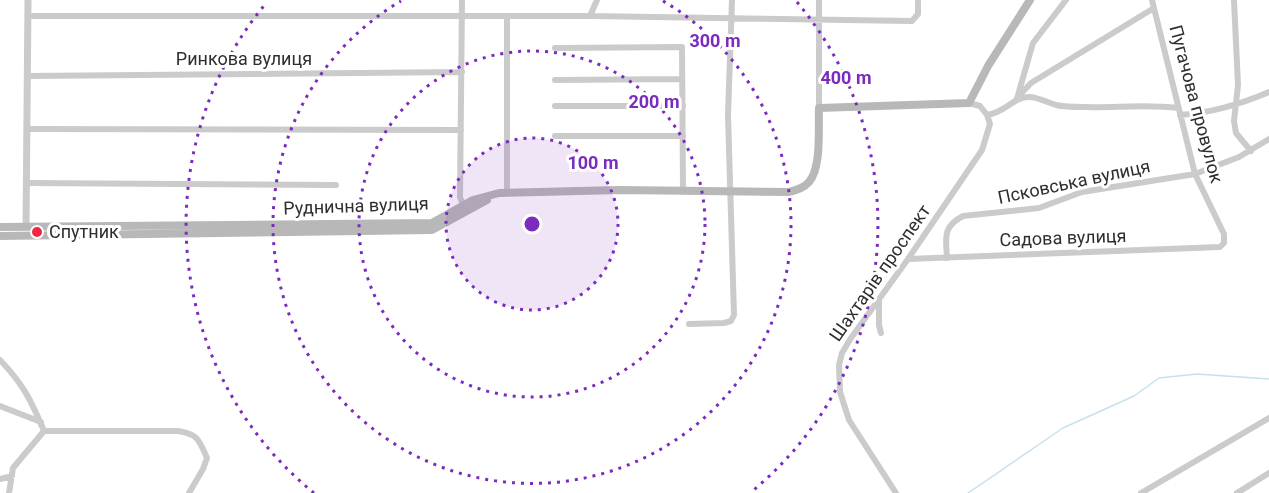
<svg xmlns="http://www.w3.org/2000/svg" width="1269" height="493" font-family="Roboto,sans-serif">
  <style>
    .lines { fill: none; stroke-linecap: round; stroke-linejoin: round }
    .stream { stroke: #c6e1ed; stroke-width: 1.5 }
    .minor { stroke: #cbcbcb; stroke-width: 6 }
    .tertiary { stroke: #cbcbcb; stroke-width: 7 }
    .secondary { stroke: #b8b8b8; stroke-width: 8 }
    .ring { fill: none; stroke: #7b2cbf; stroke-width: 3; stroke-dasharray: 3 6 }
    .poi-dot { fill: #ee2744; stroke: #fff; stroke-width: 2 }
    .labels { text-anchor: middle; stroke-width: 6; stroke-linejoin: round; paint-order: stroke }
    .street-label { font-size: 18px; fill: #2e2e2e; stroke: #fff }
    .poi-label { font-size: 18px; fill: #2e2e2e; stroke: #fff; text-anchor: start }
    .centre { fill: #7b2cbf; stroke: #fff; stroke-width: 3 }
    .ring-label { font-size: 18px; text-anchor: middle; font-weight: bold; fill: #7b2cbf; stroke: #fff; stroke-width: 6; stroke-linejoin: round; paint-order: stroke }
  </style>
  <rect width="100%" height="100%" fill="#fff"/>
  <g class="lines">
    <!-- stream -->
    <path class="stream" d="M 968,493 L 1063,428 L 1134,396 L 1159,378 L 1197,374 L 1269,379"/>
    <!-- minor -->
    <path class="minor" d="M 462,0 L 460,197 L 463,205
      M 819,0 L 819,108
      M 1234,0 L 1238,85 L 1234,121 L 1236,133 L 1251,151
      M 28,16 L 590,16 L 912,21 L 918,14 L 918,0
      M 590,16 L 597,0
      M 555,48 L 682,47 L 683,191
      M 27,76 L 462,72
      M 555,80 L 682,79
      M 1018,95 L 1033,43 L 1066,0
      M 1017,98 L 1031,83 L 1154,8
      M 555,106 L 683,106
      M 987,115 C 1006,112 1013,97 1029,97 C 1038,97 1046,102 1056,105 C 1064,107 1075,107 1084,107 C 1115,108 1146,104 1178,108
      M 1180,115 C 1210,113 1241,104 1269,92
      M 27,129 L 461,130
      M 555,136 L 683,136
      M 26,183 L 336,185
      M 507,193 L 507,17
      M 947,258 C 946,238 942,227 963,216 L 1039,208 L 1082,192 L 1195,174 L 1239,157 L 1269,139
      M 908,259 L 1220,247 L 1224,243 L 1224,234 L 1195,174 L 1152,0
      M 879,300 L 879,325 L 881,333
      M 689,324 L 724,323 L 731,321 L 734,315 L 728,115 L 732,0
      M 0,360 C 23,384 31,400 44,431 L 13,468 L 9,493
      M 0,406 L 41,422
      M 44,431 L 178,431 C 198,434 199,440 207,458 L 203,469 L 189,493
      M 0,479 L 12,476
      M 896,493 L 849,420 L 840,392 L 839,365 L 842,353 L 851,338 L 908,259 L 982,150 L 990,124 L 987,115 L 980,106 L 969,103
      M 1141,493 L 1269,418
      M 1237,493 L 1269,473"/>
    <!-- tertiary -->
    <path class="tertiary" d="M 26,226 L 28,0"/>
    <!-- secondary -->
    <path class="secondary" d="M 0,227 L 432,223 L 473,200 L 499,193 L 620,190 L 789,192 C 796,190 804,188 809,182 C 822,167 818,127 819,108 L 969,103 L 988,66 L 1030,0
      M 0,236 L 432,230 L 487,200"/>
  </g>
  <!-- distance rings -->
  <circle cx="532" cy="224" r="86" fill="#7b2cbf" fill-opacity=".12"/>
  <g class="ring">
    <circle cx="532" cy="224" r="86"/>
    <circle cx="532" cy="224" r="173"/>
    <path d="M663 1A259 259 0 1 1 401 1"/>
    <path d="M314 493A346 346 0 0 1 267 2M797 2A346 346 0 0 1 750 493"/>
  </g>
  <!-- markers -->
  <circle class="poi-dot" cx="37" cy="232" r="6"/>
  <g class="labels">
    <!-- street labels -->
    <g class="street-label">
      <text x="244" y="65">Ринкова вулиця</text>
      <text transform="translate(1196 104) rotate(75)" y="6">Пугачова провулок</text>
      <text transform="translate(1074 182) rotate(-12)" y="6">Псковська вулиця</text>
      <text transform="translate(356 206) rotate(-2)" y="6">Руднична вулиця</text>
      <text transform="translate(1063 238) rotate(-2)" y="6">Садова вулиця</text>
      <text transform="translate(880 273) rotate(-55)" y="6">Шахтарів проспект</text>
    </g>
    <!-- poi labels -->
    <g class="poi-label">
      <text x="49" y="238">Спутник</text>
    </g>
  </g>
  <circle cx="532" cy="224" r="9" class="centre"/>
  <g class="ring-label">
    <text x="715" y="47">300 m</text>
    <text x="846" y="84">400 m</text>
    <text x="654" y="108">200 m</text>
    <text x="593" y="169">100 m</text>
  </g>
</svg>
